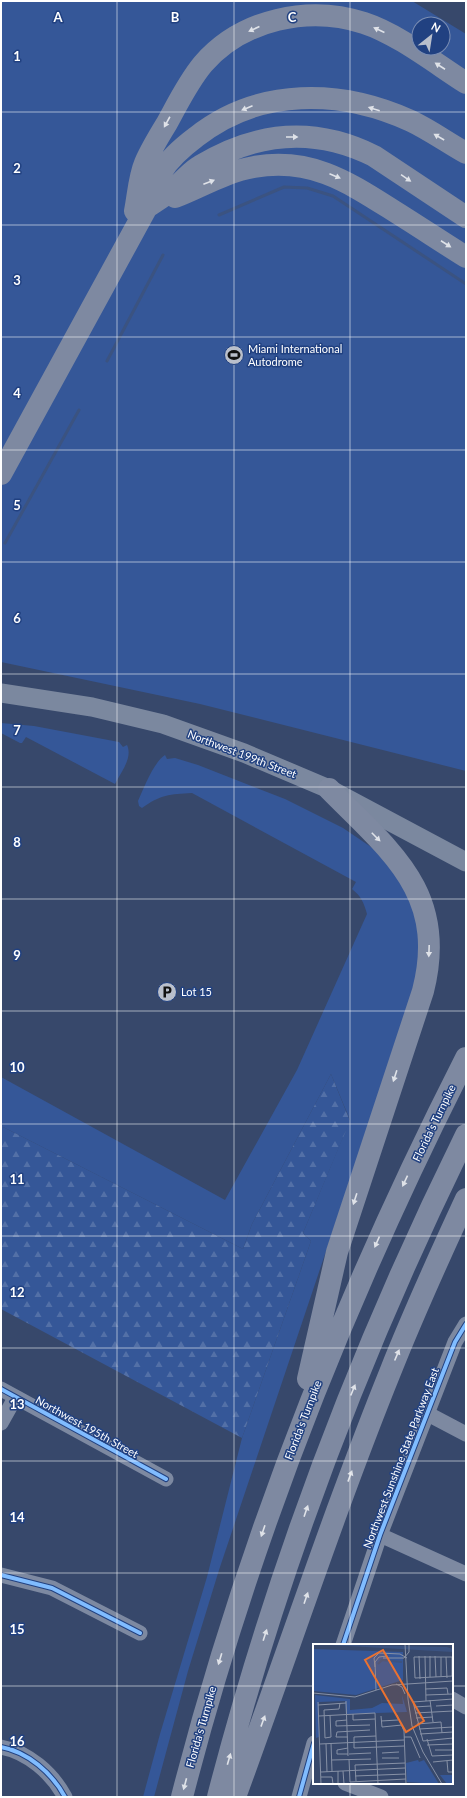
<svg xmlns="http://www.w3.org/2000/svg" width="467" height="1798" font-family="Lato,sans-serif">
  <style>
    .grass { fill: #355798; fill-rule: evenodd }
    .forest { fill: url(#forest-firs) }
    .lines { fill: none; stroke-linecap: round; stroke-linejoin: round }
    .stream { stroke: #3b5381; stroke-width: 3 }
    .minor { stroke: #7d89a1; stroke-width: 15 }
    .major { stroke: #7b889f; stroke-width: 19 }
    .highway { stroke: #7e89a1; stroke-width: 22 }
    .cycleway-casing { stroke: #214181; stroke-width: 6 }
    .cycleway { stroke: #80bcff; stroke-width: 4 }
    .oneway { fill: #dfe2e8 }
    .grid { fill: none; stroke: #fff; stroke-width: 1; stroke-opacity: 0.55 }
    .labels { text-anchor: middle; stroke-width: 3; stroke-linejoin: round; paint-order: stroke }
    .poi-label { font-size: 11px; fill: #fff; stroke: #214181; text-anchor: start }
    .street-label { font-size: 11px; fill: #fff; stroke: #214181 }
    .inset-river { fill: none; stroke: #3b5381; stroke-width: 2 }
    .inset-road { fill: none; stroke: #8791a6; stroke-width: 1 }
    .view { fill: #eb7230; fill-opacity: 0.15; stroke: #eb7230; stroke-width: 2 }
    .inset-edge { fill: none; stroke: #fff; stroke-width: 2 }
    .grid-label { font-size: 13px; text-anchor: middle; font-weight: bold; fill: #fff; stroke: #214181; stroke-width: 3; stroke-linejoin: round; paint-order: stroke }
  </style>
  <defs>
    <pattern id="forest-firs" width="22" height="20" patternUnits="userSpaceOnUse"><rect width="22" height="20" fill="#355798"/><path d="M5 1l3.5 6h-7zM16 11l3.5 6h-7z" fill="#5370a7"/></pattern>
  </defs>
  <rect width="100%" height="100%" fill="#37486b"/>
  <!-- grass -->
  <path class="grass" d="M 1,1 L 412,1 L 466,34 L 466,771 L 200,704 L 1,662 ZM 419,24 L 443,24 L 443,48 L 419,48 Z
    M 1,723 L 34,726 L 119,742 L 123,747 L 127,745 C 133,758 121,772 115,784 L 26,737 L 22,743 L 20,743 L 1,733 Z
    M 165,755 L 167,759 L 175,758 L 198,765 L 285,799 L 343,828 L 374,849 L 406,884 L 422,939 L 414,989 L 219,1570 L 188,1671 L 154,1797 L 143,1797 L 160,1734 L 207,1577 L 242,1438 L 311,1241 L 303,1233 L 350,1120 L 331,1074 L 252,1224 L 243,1249 L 1,1126 L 1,1077 L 225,1200 L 297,1070 L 367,914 C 364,903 361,896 352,889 L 356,882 L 192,793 C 170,794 160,795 142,808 L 139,806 L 138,801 C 144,788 153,763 165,755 Z"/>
  <!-- forest -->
  <path class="forest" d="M 331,1074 L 350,1121 L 303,1233 L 311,1241 L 242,1438 L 1,1309 L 1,1126 L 243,1249 L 252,1224 Z"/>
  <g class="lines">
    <!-- stream -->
    <path class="stream" d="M 219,215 L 284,187 L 307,188 L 333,196 L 466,284
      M 107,361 L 163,255
      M 5,543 L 79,410"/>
    <!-- minor -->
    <path class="minor" d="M 1,1389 L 166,1479
      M 428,1414 L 466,1434
      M 1,1423 L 15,1398
      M 380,1535 L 466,1574
      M 1,1575 L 52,1588 L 140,1633
      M 343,1645 L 380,1535 L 455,1342 L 466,1324
      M 452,1699 L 466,1707
      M 1,1747 C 28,1752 52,1773 65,1797
      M 345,1783 L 381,1797
      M 299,1797 L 314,1743"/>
    <!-- major -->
    <path class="major" d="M 1,693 L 92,707 L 163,724 L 244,753 L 329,789 L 466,862"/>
    <!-- highway -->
    <path class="highway" d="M 175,197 C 201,187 225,172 254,167 C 311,157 348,182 394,211 C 418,226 442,242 466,257
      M 147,207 C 158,200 170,193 179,184 C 186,178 192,170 200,166 C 256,132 314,126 374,156 L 466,217
      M 135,211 C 138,196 139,177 145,163 C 151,149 159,136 167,123 C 178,103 188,82 203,64 C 242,19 309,5 364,23 C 398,34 436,64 466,83
      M 1,474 L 147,207 C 152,196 155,181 162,171 C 170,158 184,146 196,137 C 259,87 341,89 411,121 C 430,130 448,143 466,153
      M 308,1379 L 337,1252 L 423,991 C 448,893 391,852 329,789
      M 182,1797 C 248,1540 346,1294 466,1058
      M 218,1797 C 277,1569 362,1346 466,1135
      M 235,1797 C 287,1655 334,1511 391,1370 C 414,1312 440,1255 466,1199"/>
    <defs>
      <path id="cycleway" d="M 1,1389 L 166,1479
        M 1,1575 L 52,1588 L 140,1633
        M 343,1645 L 380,1535 L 455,1342 L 466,1324
        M 1,1747 C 28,1752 52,1773 65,1797
        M 299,1797 L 314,1743"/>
    </defs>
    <!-- cycleway casing -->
    <use href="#cycleway" class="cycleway-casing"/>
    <!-- cycleway -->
    <use href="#cycleway" class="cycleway"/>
  </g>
  <!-- one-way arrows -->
  <defs><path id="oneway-solid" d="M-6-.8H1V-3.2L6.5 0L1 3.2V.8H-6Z"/></defs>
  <g class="oneway">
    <use href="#oneway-solid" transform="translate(254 29) rotate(155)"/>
    <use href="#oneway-solid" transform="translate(379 30) rotate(-155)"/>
    <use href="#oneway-solid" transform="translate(440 66) rotate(-147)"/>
    <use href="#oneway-solid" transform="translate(247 108) rotate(157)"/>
    <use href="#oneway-solid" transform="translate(374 109) rotate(-163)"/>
    <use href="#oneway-solid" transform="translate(167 122) rotate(119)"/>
    <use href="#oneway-solid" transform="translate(292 137)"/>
    <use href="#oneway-solid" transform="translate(439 137) rotate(-150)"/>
    <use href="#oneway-solid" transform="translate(335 176) rotate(23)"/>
    <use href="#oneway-solid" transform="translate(406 178) rotate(34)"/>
    <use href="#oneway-solid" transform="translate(209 182) rotate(-21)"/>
    <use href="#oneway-solid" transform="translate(446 244) rotate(33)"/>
    <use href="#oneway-solid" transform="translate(376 837) rotate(45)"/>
    <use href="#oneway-solid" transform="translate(429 951) rotate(92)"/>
    <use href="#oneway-solid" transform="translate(395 1076) rotate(108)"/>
    <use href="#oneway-solid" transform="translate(405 1181) rotate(115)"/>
    <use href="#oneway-solid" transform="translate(355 1199) rotate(108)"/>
    <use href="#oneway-solid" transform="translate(377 1242) rotate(114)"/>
    <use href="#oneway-solid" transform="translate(397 1355) rotate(-67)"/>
    <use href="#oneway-solid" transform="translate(353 1390) rotate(-68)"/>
    <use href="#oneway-solid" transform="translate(350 1476) rotate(-70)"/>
    <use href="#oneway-solid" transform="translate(306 1511) rotate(-71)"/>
    <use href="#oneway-solid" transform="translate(263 1531) rotate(109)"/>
    <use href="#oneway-solid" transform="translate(306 1598) rotate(-71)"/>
    <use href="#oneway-solid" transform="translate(265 1635) rotate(-72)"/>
    <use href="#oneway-solid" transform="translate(220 1659) rotate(107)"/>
    <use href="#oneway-solid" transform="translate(263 1721) rotate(-70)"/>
    <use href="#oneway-solid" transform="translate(229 1759) rotate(-74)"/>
    <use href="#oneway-solid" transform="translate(185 1784) rotate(105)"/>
  </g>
  <!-- grid -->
  <path class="grid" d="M 117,1 L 117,1797M 234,1 L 234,1797M 350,1 L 350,1645M 1,112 L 466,112M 1,225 L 466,225M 1,337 L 466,337M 1,450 L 466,450M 1,562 L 466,562M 1,674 L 466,674M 1,787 L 466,787M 1,899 L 466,899M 1,1011 L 466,1011M 1,1124 L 466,1124M 1,1236 L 466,1236M 1,1348 L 466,1348M 1,1461 L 466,1461M 1,1573 L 466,1573M 1,1686 L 314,1686M 452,1686 L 466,1686M 350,1783 L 350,1797"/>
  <!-- icons -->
  <defs>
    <symbol id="stadium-disc" viewBox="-11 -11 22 22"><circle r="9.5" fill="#b9bfcb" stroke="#214181"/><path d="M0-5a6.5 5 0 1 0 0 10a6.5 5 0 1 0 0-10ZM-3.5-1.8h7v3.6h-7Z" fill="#111"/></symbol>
    <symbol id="parking-disc" viewBox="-11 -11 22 22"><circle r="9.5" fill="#b9bfcb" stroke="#214181"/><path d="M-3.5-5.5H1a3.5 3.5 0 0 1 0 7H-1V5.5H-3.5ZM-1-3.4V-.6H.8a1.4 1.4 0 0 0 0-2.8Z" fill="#111"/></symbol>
  </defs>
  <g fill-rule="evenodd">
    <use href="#stadium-disc" x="223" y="344" width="22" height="22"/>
    <use href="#parking-disc" x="156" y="981" width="22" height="22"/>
  </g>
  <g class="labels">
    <!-- poi labels -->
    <g class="poi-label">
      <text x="248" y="353">Miami International<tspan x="248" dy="13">Autodrome</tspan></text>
      <text x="181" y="996">Lot 15</text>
    </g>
    <!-- street labels -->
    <g class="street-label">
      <text transform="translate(242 754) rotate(21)" y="4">Northwest 199th Street</text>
      <text transform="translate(434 1123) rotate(-64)" y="4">Florida's Turnpike</text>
      <text transform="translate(303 1420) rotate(-69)" y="4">Florida's Turnpike</text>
      <text transform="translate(87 1427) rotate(29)" y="4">Northwest 195th Street</text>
      <text transform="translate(401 1458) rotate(-69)" y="4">Northwest Sunshine State Parkway East</text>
      <text transform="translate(201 1727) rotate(-74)" y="4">Florida's Turnpike</text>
    </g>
  </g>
  <!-- overview -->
  <g transform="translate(313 1644)">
    <rect width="140" height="140" fill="#37486b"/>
    <path d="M 0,5 L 90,8 L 90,36 L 43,51 L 0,47 Z" fill="#355798"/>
    <path d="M 2,51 L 37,55 L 37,66 L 59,64 L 69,59 L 90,60 L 89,51 L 94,68 L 33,70 L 32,57 L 6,58 L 6,93 L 3,94 Z" fill="#355798"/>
    <path d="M 105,116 L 106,118 L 111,116 L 126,140 L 94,138 L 93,119 ZM 127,131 L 140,131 L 140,140 L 134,140 Z" fill="#355798"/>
    <path d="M 0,0 L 134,3 L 140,5 L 140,8 Z" fill="#3b5381"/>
    <path class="inset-river" d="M 65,20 L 69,16 L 89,18"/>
    <path class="inset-road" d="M 92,0 L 95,55 L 99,82 L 110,108 L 129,140M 106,12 L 107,35M 112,12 L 113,57M 117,12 L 117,33M 122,12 L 123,33M 128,13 L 128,32M 133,13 L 134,34M 139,13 L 139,32M 140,13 L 101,13 L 102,34 L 140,32M 70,14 L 91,14 L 96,8 L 96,0M 62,23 L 61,14 L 66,9 L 87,10 L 94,14M 83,40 L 89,43 L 92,50M 112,45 L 134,44 L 135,50M 63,46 L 62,18 L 66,13 L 74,12M 0,49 L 42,53 L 79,41 L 140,37M 113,51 L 140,50M 140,55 L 100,58 L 110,97 L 140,94M 117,56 L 120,78M 33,57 L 35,112M 5,58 L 8,140M 5,61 L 33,59M 123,62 L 140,61M 101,63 L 118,62M 102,69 L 140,67M 40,70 L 40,76 L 62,75M 84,71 L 91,87 L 93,140M 6,72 L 62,69 L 65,140M 68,72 L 69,83 L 89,81M 103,74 L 120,73M 34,76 L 23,77 L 23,82 L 57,81M 68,77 L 85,76M 104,80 L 128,78 L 129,89M 106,85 L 140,83M 107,90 L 140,88M 63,92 L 41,93 L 41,104 L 91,102M 35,93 L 23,93 L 24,88 L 57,86M 91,93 L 98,93 L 107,114M 12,94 L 11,66 L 26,65 L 27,59M 12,94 L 18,93 L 17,71M 114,95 L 119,112 L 140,111M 18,99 L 19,127M 7,100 L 91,96M 13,100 L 14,128M 114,101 L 140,100M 122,106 L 140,106M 69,109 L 86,108M 35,110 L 24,110 L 24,106 L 35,104M 36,110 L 58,109M 69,114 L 86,114M 36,115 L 37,138M 19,116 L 58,115M 134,117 L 135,128 L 140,128M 120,118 L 140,116M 25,127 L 25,140M 30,127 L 31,140M 8,128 L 92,124M 42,132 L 93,130M 8,133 L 19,133 L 20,140M 43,137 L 42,121 L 92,119M 37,138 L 93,135"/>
    <path class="view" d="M 70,6 L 111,77 L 93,88 L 52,16 Z"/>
    <rect width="140" height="140" class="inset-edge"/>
  </g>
  <g class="grid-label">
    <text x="58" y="22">A</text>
    <text x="175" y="22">B</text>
    <text x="292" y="22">C</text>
    <text x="17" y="61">1</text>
    <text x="17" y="173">2</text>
    <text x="17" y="285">3</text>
    <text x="17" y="398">4</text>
    <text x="17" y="510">5</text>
    <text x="17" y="623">6</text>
    <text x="17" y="735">7</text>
    <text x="17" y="847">8</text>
    <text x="17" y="960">9</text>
    <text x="17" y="1072">10</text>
    <text x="17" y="1184">11</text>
    <text x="17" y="1297">12</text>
    <text x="17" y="1409">13</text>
    <text x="17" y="1522">14</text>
    <text x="17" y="1634">15</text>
    <text x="17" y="1746">16</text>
  </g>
  <!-- border -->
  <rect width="467" height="1798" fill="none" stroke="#ffffff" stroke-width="4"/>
  <!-- north arrow -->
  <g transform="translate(431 36) rotate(30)"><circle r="19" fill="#214181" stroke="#7a8db3"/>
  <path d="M0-3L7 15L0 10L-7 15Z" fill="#b9bfcb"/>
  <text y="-6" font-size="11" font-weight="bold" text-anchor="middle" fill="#ffffff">N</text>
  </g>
</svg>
